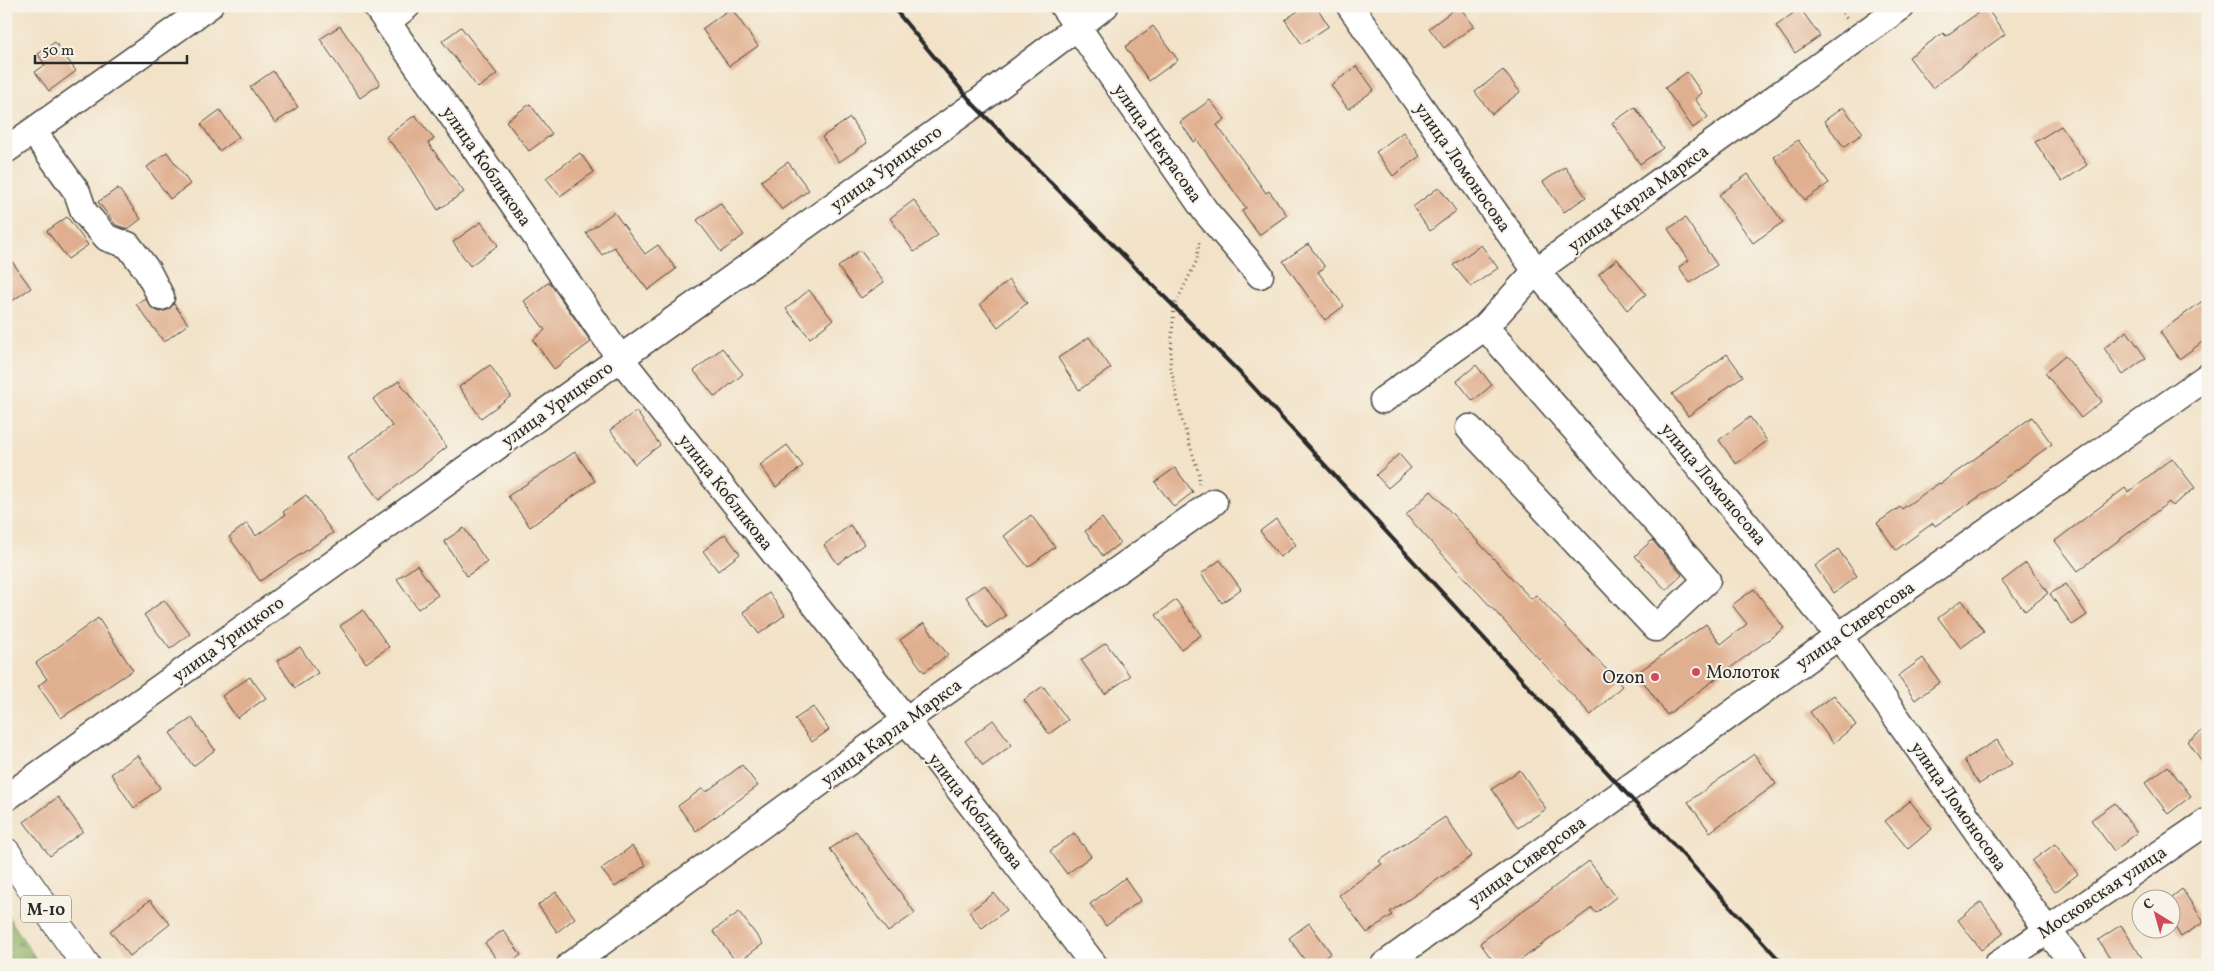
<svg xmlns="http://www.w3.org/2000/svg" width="2214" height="971" font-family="Vollkorn,serif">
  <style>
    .forest { fill: url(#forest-firs); stroke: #5d704a }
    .building { fill: #e0af8f }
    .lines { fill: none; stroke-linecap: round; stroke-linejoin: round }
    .minor-casing { stroke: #494642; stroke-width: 29 }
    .highway-casing { stroke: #494642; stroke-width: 30 }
    .path { stroke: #494642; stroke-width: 3; stroke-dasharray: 1 4; stroke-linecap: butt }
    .minor { stroke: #fff; stroke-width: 26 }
    .highway { stroke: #fff; stroke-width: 28 }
    .rail { stroke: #2b2b2b; stroke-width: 4 }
    .poi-dot { fill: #d1495b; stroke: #f7f3e8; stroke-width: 2 }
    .labels { text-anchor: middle; stroke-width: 4; stroke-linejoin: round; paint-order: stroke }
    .shield { fill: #f7f3e8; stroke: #686764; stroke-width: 1 }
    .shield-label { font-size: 16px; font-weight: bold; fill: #2b2b2b }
    .street-label { font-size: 18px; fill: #2b2b2b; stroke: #f7f3e8 }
    .poi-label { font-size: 18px; fill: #2b2b2b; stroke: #f7f3e8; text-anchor: start }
  </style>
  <defs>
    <pattern id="forest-firs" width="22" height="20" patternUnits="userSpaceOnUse" patternTransform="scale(1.25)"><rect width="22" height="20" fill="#8fb468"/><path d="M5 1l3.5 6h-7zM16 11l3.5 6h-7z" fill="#759356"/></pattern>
  </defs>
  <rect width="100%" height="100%" fill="#f7f3e8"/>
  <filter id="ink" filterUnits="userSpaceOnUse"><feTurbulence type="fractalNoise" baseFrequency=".02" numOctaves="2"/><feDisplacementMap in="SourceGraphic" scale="10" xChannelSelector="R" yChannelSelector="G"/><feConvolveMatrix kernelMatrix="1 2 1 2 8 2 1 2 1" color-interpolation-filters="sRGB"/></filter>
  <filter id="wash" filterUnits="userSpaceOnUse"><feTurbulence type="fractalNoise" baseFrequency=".0096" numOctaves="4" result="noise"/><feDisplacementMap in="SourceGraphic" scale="20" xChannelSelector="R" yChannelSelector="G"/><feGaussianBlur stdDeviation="1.12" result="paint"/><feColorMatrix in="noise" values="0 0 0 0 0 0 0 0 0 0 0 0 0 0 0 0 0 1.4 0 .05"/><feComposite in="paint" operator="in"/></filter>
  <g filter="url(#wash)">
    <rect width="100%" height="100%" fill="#f2e2c7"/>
    <!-- forest -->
    <path class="forest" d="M 6,913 L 40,965 L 6,965 Z"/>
    <g id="blocks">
      <!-- building -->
      <path class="building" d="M 1305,6 L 1316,6 L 1329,26 L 1302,44 L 1285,20 Z
        M 1459,6 L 1474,26 L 1444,48 L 1429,28 Z
        M 1986,7 L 2005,34 L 1932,88 L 1909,57 L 1943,33 L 1946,36 Z
        M 731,8 L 758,46 L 729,66 L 702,29 Z
        M 1800,8 L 1820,36 L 1795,53 L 1776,26 Z
        M 340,26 L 380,84 L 360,98 L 320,39 Z
        M 1153,26 L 1178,60 L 1149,81 L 1125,47 Z
        M 461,27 L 497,74 L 478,88 L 442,41 Z
        M 55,42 L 76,71 L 49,91 L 35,72 L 45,65 L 38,54 Z
        M 1357,66 L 1374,90 L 1348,109 L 1331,85 Z
        M 1503,70 L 1520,92 L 1492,114 L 1475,92 Z
        M 273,71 L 298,107 L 275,123 L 250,87 Z
        M 1687,72 L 1702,93 L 1695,99 L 1708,117 L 1693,128 L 1665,88 Z
        M 1210,100 L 1225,119 L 1217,125 L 1266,193 L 1269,191 L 1287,215 L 1259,235 L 1242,211 L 1246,208 L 1197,140 L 1194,142 L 1180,122 Z
        M 530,104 L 552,134 L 529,151 L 506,121 Z
        M 1635,107 L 1663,148 L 1640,164 L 1612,123 Z
        M 1843,107 L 1863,133 L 1844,147 L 1824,121 Z
        M 220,110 L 239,137 L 219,151 L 201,124 Z
        M 415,115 L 434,139 L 428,143 L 464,192 L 438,210 L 406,160 L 386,137 Z
        M 850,118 L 867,143 L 839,162 L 822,137 Z
        M 2061,126 L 2087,165 L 2062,182 L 2035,142 Z
        M 1403,132 L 1420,156 L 1393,176 L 1376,152 Z
        M 1798,140 L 1829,183 L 1805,200 L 1774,157 Z
        M 167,152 L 190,184 L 170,199 L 147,167 Z
        M 580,153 L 594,172 L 560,196 L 546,178 Z
        M 788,162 L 809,190 L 782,210 L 761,181 Z
        M 1565,167 L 1586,197 L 1564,212 L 1543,182 Z
        M 1748,174 L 1783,222 L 1753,243 L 1719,195 Z
        M 1439,187 L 1456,211 L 1430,231 L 1413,207 Z
        M 118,188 L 141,219 L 128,229 L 116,225 L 98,202 Z
        M 914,200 L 938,235 L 914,252 L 890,218 Z
        M 720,203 L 744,235 L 721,252 L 697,220 Z
        M 614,212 L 645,254 L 658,245 L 676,269 L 648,290 L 614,247 L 602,255 L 586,233 Z
        M 67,217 L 88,245 L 68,259 L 47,231 Z
        M 1685,218 L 1717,265 L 1690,283 L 1679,267 L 1689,260 L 1668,229 Z
        M 481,222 L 498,245 L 470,266 L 453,242 Z
        M 1308,244 L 1325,267 L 1318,272 L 1344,306 L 1325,320 L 1283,261 Z
        M 1481,245 L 1498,268 L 1471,287 L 1453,265 Z
        M 860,250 L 884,282 L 861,298 L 838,267 Z
        M 6,253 L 31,288 L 6,305 Z
        M 1617,259 L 1646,294 L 1627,310 L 1599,274 Z
        M 1009,280 L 1027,303 L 998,327 L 980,304 Z
        M 549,282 L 591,342 L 554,369 L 533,340 L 545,330 L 524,301 Z
        M 809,290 L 833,320 L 810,338 L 786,309 Z
        M 2208,297 L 2208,338 L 2179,359 L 2160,332 Z
        M 145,298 L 153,309 L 160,312 L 168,310 L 174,304 L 188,324 L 164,342 L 136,304 Z
        M 2127,331 L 2146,358 L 2123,375 L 2104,348 Z
        M 1089,337 L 1111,368 L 1079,390 L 1058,358 Z
        M 722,348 L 743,374 L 715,397 L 694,371 Z
        M 1727,354 L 1743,376 L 1688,416 L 1672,394 Z
        M 2065,356 L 2102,401 L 2081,418 L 2045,373 Z
        M 490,365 L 511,396 L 481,418 L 459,387 Z
        M 1476,365 L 1492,385 L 1473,401 L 1457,381 Z
        M 399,381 L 447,447 L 379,500 L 348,458 L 392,426 L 373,399 Z
        M 636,411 L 660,445 L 635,464 L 610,430 Z
        M 1750,417 L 1767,441 L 1736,464 L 1719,440 Z
        M 2032,417 L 2052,444 L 1982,495 L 1935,526 L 1933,523 L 1896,550 L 1877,523 L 1900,507 L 1902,509 L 1939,483 L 1940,484 Z
        M 787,445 L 803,466 L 776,487 L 760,465 Z
        M 575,452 L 595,481 L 530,527 L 508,496 Z
        M 1399,454 L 1411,468 L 1388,488 L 1376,475 Z
        M 2172,458 L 2195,488 L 2172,506 L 2169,502 L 2078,571 L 2055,541 L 2125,488 L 2128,492 Z
        M 1175,468 L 1193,492 L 1174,507 L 1155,482 Z
        M 1431,491 L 1531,599 L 1536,595 L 1622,686 L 1591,715 L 1406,515 Z
        M 306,495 L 333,533 L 260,581 L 229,537 L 247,523 L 256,536 L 285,515 L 283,512 Z
        M 1031,515 L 1055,547 L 1028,567 L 1004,536 Z
        M 1102,518 L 1120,543 L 1103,556 L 1085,531 Z
        M 1276,519 L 1296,545 L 1280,557 L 1260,531 Z
        M 850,525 L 864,544 L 838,564 L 824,545 Z
        M 464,528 L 487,562 L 467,576 L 444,541 Z
        M 725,534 L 740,554 L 718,571 L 703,551 Z
        M 1652,540 L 1682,575 L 1666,590 L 1635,556 Z
        M 1838,549 L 1857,576 L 1834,593 L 1815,566 Z
        M 1220,560 L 1241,589 L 1222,603 L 1201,574 Z
        M 2026,563 L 2048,593 L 2025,611 L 2002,581 Z
        M 417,565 L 438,595 L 418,609 L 397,579 Z
        M 2066,584 L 2087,615 L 2072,625 L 2050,594 Z
        M 985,585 L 1006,616 L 987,628 L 966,597 Z
        M 1754,589 L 1784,628 L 1667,715 L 1637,673 L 1706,624 L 1721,644 L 1747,624 L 1732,605 Z
        M 769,593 L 785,615 L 759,634 L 743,612 Z
        M 164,600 L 190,634 L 170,649 L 144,615 Z
        M 1176,600 L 1201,635 L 1181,649 L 1156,615 Z
        M 1962,600 L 1984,631 L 1961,648 L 1938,618 Z
        M 363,610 L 389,647 L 366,663 L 340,626 Z
        M 98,618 L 133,670 L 61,718 L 38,686 L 47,679 L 36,663 Z
        M 924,623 L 948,655 L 924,672 L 900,640 Z
        M 1106,643 L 1130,676 L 1105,694 L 1081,660 Z
        M 300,647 L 318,673 L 295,688 L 277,661 Z
        M 1923,658 L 1940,682 L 1915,700 L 1898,676 Z
        M 250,677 L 266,698 L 237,718 L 222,696 Z
        M 1043,686 L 1068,720 L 1049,734 L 1024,700 Z
        M 1834,695 L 1856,725 L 1833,743 L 1810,712 Z
        M 813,707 L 829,730 L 812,742 L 795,719 Z
        M 192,718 L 215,750 L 193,766 L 170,733 Z
        M 993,720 L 1012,745 L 983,766 L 965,741 Z
        M 2208,727 L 2208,770 L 2188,741 Z
        M 1997,740 L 2012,764 L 1979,784 L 1964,760 Z
        M 1754,754 L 1776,784 L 1710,832 L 1688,802 Z
        M 138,755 L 160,788 L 134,808 L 111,774 Z
        M 742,765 L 758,786 L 696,831 L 678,806 L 703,788 L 706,792 Z
        M 2168,766 L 2191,796 L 2168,814 L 2145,783 Z
        M 1520,770 L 1546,809 L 1518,828 L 1492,789 Z
        M 58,797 L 83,831 L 50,856 L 24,822 Z
        M 1910,801 L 1932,829 L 1908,849 L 1885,821 Z
        M 2115,803 L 2137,833 L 2114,851 L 2091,820 Z
        M 1445,817 L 1472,856 L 1390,912 L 1392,915 L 1367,933 L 1339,895 L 1382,864 L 1379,861 Z
        M 856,831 L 915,913 L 888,932 L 830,849 Z
        M 1074,833 L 1091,856 L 1067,874 L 1050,851 Z
        M 2055,844 L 2078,874 L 2055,892 L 2032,861 Z
        M 632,846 L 646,865 L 615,887 L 601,869 Z
        M 1589,861 L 1616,897 L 1596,913 L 1592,908 L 1514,965 L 1496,965 L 1480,943 Z
        M 1125,878 L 1141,900 L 1106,926 L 1090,904 Z
        M 2182,889 L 2204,922 L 2181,937 L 2172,922 L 2172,897 Z
        M 556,892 L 575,918 L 557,932 L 538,905 Z
        M 994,893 L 1007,910 L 982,928 L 969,912 Z
        M 150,900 L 170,924 L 130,956 L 110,931 Z
        M 1981,902 L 2004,933 L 1981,950 L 1958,920 Z
        M 739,912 L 763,944 L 737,963 L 713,931 Z
        M 1309,923 L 1331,953 L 1314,965 L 1308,965 L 1289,938 Z
        M 2121,925 L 2142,958 L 2133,965 L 2114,965 L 2098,940 Z
        M 503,930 L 521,955 L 507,965 L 501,965 L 485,943 Z"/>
    </g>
  </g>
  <g filter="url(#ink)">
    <use href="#blocks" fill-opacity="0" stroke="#494642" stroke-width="1"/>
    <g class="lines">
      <defs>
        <path id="minor" d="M 376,6 L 620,358 L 906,720 L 1094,965
          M 1063,6 L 1206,212 L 1260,275
          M 1350,6 L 1536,271 L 1839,636 L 2046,929 L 2075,965
          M 387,22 L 407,6
          M 33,131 L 77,192 L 84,212 L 107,238 L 128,245 L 147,270 L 161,297
          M 6,150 L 209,6
          M 1383,400 L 1485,327 L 1536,271 L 1902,6
          M 1469,428 L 1656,628 L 1707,580 L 1485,327
          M 6,798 L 974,105 L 1105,6
          M 570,965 L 906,720 L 1214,502
          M 1384,965 L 1839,636 L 2208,376
          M 1997,965 L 2208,821"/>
        <path id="highway" d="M 6,852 L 86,965"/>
      </defs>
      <!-- minor casing -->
      <use href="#minor" class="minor-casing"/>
      <!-- highway casing -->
      <use href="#highway" class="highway-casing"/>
      <!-- path -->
      <path class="path" d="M 1836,6 L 1847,19
        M 1199,484 L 1199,474 L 1182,420 L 1170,364 L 1174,307 L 1196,262 L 1200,240"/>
      <!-- minor -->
      <use href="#minor" class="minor"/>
      <!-- highway -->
      <use href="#highway" class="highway"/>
      <!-- rail -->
      <path class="rail" d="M 892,6 L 974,105 L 1246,379 L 1784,965"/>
    </g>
  </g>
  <!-- markers -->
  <g class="poi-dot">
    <circle cx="1696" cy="672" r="5"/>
    <circle cx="1655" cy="677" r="5"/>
  </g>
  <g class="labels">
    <!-- shield labels -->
    <rect class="shield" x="21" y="895.5" width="50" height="27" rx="4"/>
    <g class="shield-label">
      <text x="46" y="915">М-10</text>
    </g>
    <!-- street labels -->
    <g class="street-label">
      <text transform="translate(1158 143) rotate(55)" y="6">улица Некрасова</text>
      <text transform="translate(487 166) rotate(55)" y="6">улица Кобликова</text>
      <text transform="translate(1463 167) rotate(55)" y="6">улица Ломоносова</text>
      <text transform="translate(886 168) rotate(-36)" y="6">улица Урицкого</text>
      <text transform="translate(1638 198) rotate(-36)" y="6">улица Карла Маркса</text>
      <text transform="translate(557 404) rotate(-36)" y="6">улица Урицкого</text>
      <text transform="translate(1714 484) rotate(50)" y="6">улица Ломоносова</text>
      <text transform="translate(726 492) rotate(52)" y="6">улица Кобликова</text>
      <text transform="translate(1855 625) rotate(-35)" y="6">улица Сиверсова</text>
      <text transform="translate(228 639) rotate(-36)" y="6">улица Урицкого</text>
      <text transform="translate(891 732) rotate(-36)" y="6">улица Карла Маркса</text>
      <text transform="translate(1959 806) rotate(55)" y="6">улица Ломоносова</text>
      <text transform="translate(976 811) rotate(52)" y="6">улица Кобликова</text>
      <text transform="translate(1527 861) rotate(-36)" y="6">улица Сиверсова</text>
      <text transform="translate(2102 892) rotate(-34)" y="6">Московская улица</text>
    </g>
    <!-- poi labels -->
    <g class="poi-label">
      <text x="1706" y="678">Молоток</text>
      <text x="1645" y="683" text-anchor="end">Ozon</text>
    </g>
  </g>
  <!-- margin -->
  <rect width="2214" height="971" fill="none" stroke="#f7f3e8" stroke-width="25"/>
  <!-- north arrow -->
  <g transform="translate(2156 914) rotate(323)"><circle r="24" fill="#f7f3e8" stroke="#a5a39c"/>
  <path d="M0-4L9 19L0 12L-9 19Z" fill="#d1495b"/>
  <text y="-8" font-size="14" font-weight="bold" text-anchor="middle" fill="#2b2b2b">С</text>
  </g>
  <!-- scale -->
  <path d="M35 55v8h152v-8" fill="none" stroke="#2b2b2b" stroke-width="2.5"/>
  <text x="42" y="55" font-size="15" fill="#2b2b2b" stroke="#f7f3e8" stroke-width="4" paint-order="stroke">50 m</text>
</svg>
